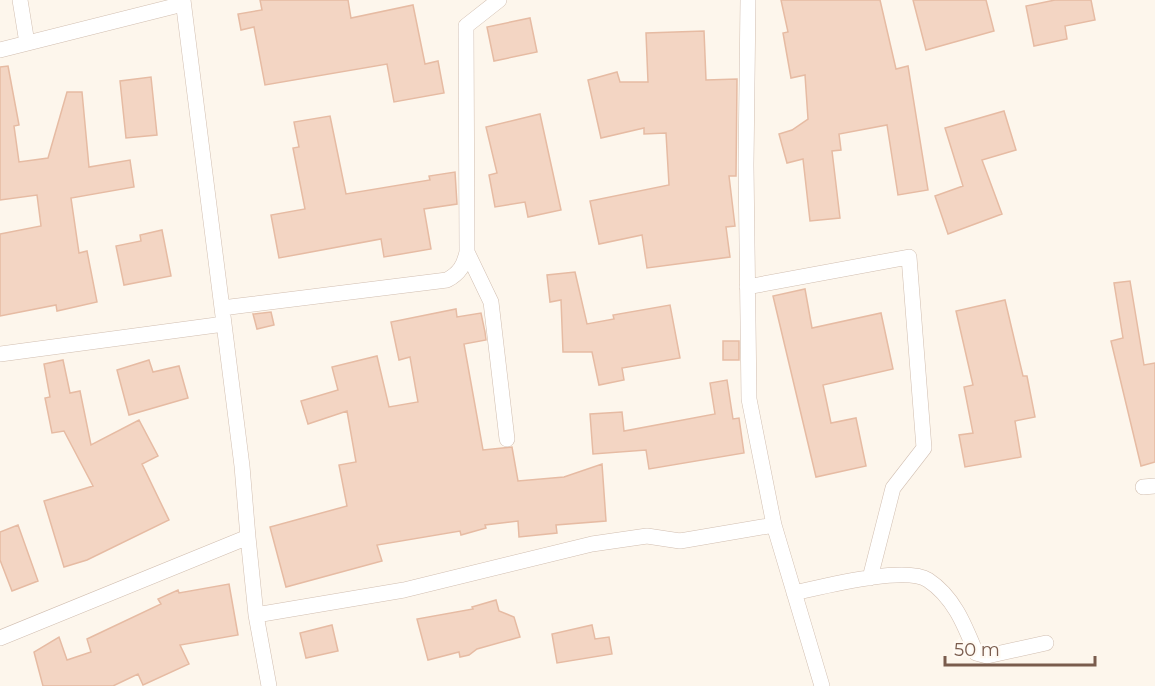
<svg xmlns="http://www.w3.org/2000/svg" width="1155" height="686" font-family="Montserrat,sans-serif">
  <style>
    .building { fill: #f3d5c3; stroke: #e6bba3; stroke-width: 1.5 }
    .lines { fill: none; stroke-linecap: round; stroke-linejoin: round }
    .street-casing { stroke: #d1beb0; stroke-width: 16 }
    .street { stroke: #fff; stroke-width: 15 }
  </style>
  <rect width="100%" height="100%" fill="#fdf6ec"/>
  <!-- building -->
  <path class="building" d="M 260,0 L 348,0 L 351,18 L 413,5 L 425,64 L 438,61 L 444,93 L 394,102 L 387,64 L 265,85 L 254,27 L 241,30 L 238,14 L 262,10 Z
    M 781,0 L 880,0 L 896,69 L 908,66 L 928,190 L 898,195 L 887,125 L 839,134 L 841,150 L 832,151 L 840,218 L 810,221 L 803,159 L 787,163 L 779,134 L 792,130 L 808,119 L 805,75 L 791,78 L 783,33 L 788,32 Z
    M 913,0 L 986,0 L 994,31 L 926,50 Z
    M 1055,0 L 1091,0 L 1095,20 L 1065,26 L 1067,39 L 1034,46 L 1026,6 Z
    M 530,18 L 537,52 L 494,61 L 487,27 Z
    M 704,31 L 706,80 L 737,79 L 736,176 L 729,176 L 735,226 L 726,227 L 730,257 L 647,268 L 642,235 L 599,244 L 590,201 L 669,185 L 666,133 L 644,134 L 644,128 L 601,138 L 588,80 L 617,72 L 620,82 L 648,82 L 646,33 Z
    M 8,66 L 19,125 L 14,126 L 19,162 L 48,158 L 67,92 L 82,92 L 89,167 L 130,160 L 134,187 L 71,198 L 79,253 L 87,251 L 97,302 L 57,311 L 56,305 L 0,316 L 0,234 L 41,226 L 37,195 L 0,200 L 0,67 Z
    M 151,77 L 157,135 L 126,138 L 120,81 Z
    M 1004,111 L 1016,150 L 982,160 L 1002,214 L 948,234 L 935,196 L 963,186 L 945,128 Z
    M 540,114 L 561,210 L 528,217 L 525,202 L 495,207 L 489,175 L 497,173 L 486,127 Z
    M 330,116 L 346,194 L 430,180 L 429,176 L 455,172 L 457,204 L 424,209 L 431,249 L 384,257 L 381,239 L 279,258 L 271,215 L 305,209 L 293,148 L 299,147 L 294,122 Z
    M 162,230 L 171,276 L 124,285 L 116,246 L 141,241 L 140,235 Z
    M 575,272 L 587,324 L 614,319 L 613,315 L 670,305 L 680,358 L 622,368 L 624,380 L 599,385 L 592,352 L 563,352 L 561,300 L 550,302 L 547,275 Z
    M 1130,281 L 1144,365 L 1155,363 L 1155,462 L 1141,466 L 1111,341 L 1123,338 L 1114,283 Z
    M 805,289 L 812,328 L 881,313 L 893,369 L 823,385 L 831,423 L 856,418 L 866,466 L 816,477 L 773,296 Z
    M 1005,300 L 1023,376 L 1027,376 L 1035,417 L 1015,421 L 1021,457 L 965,467 L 959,435 L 973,433 L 964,387 L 973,385 L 956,311 Z
    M 456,309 L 457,317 L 481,313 L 485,332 L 486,340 L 464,344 L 483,450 L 512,447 L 518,481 L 564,477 L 602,464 L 606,521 L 556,525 L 557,533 L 519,537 L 518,521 L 485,525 L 486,528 L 461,535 L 460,531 L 377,545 L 382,561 L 286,587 L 270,527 L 347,506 L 339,465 L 356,462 L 347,411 L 308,424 L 301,401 L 338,390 L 332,367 L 377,356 L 389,407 L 418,402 L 410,357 L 399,360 L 391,322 Z
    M 271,312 L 274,325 L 257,329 L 253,314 Z
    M 723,341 L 739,341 L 739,360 L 723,360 Z
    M 63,360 L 70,393 L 80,391 L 91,445 L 139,420 L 158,456 L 142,464 L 169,520 L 87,560 L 64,567 L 44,501 L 93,486 L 64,431 L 52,433 L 45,398 L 50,397 L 44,364 Z
    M 149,360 L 153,372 L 179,366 L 188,398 L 129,415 L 117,370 Z
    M 727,380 L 733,419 L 739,418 L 744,453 L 649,469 L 646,450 L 593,454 L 590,414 L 622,412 L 624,431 L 715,414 L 710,383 Z
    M 18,525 L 38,581 L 12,591 L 0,560 L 0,532 Z
    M 229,584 L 238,635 L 180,645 L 189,664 L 143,685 L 138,674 L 113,686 L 43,686 L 34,652 L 59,637 L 67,660 L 91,652 L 87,639 L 161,604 L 158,599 L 178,590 L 179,593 Z
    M 496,600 L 499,611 L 514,617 L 520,637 L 477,649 L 469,655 L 460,657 L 459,652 L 428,660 L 417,619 L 473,609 L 472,607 Z
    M 332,625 L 338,651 L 306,658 L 300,633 Z
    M 592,625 L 595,639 L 609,637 L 612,654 L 557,663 L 552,634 Z"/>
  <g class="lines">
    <defs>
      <path id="street" d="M 20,0 L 27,43
        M 748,0 L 746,165 L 749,399 L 774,525 L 822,686
        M 0,50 L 183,4
        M 467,252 L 491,302 L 507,439
        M 747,287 L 909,257 L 924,448 L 893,488 L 870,578
        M 222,308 L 447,280 C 460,273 464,265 467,252 L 466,26 L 499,0
        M 0,354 L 224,324
        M 1143,487 L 1155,486
        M 248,537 L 256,615 L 269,686
        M 794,593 C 822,587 905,565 928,580 C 954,597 965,626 976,653 L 987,656 L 1046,643
        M 256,615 L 404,590 L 592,544 L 647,536 L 680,541 L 774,525
        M 0,638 L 248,537 L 242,466 L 183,0"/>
    </defs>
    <!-- street casing -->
    <use href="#street" class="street-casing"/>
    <!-- street -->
    <use href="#street" class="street"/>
  </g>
  <!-- scale -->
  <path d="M945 656v9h150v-9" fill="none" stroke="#7a5c4d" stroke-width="3"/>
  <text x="954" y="656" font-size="18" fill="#7a5c4d" stroke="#fffaf3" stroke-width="4.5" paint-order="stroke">50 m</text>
</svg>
